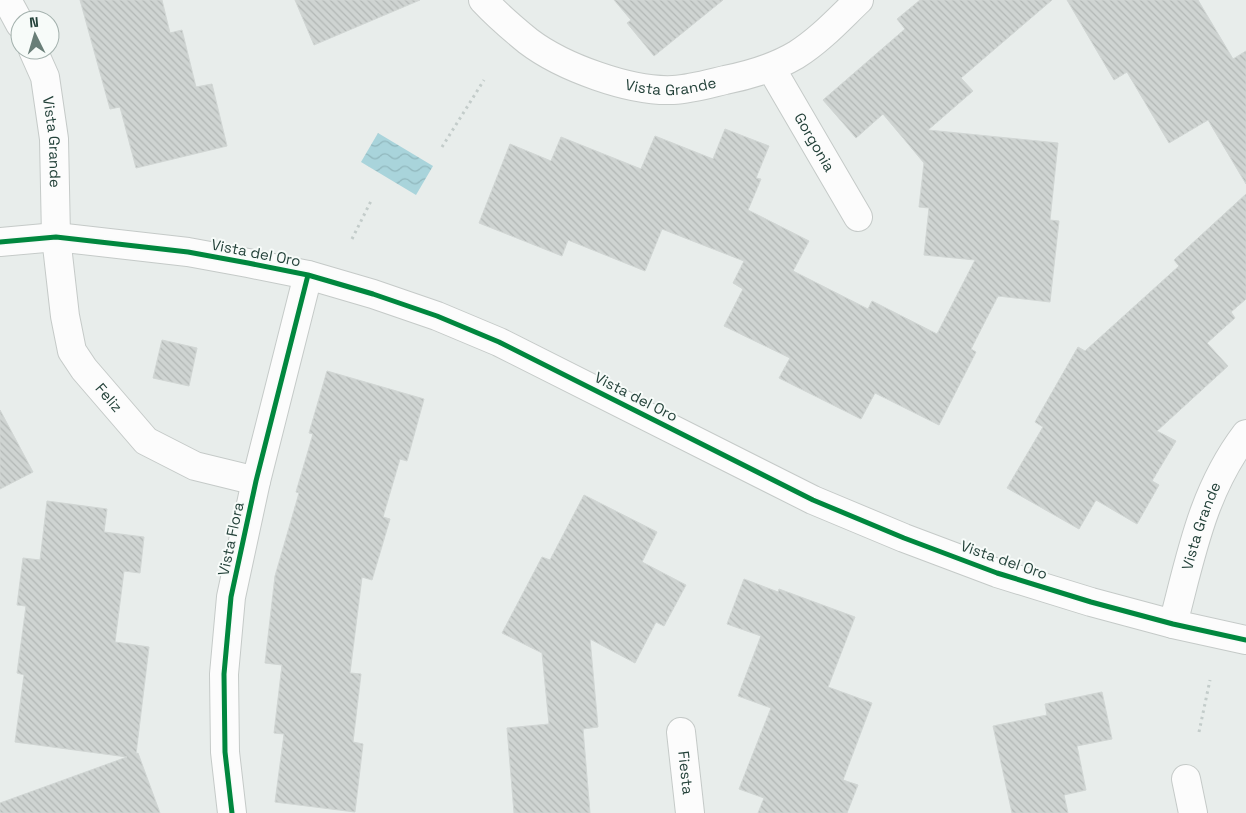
<svg xmlns="http://www.w3.org/2000/svg" width="1246" height="813" font-family="'Space Grotesk',sans-serif">
  <style>
    .water { fill: url(#water-waves) }
    .building { fill: url(#building-back-hatch); stroke: #d1d6d4 }
    .lines { fill: none; stroke-linecap: round; stroke-linejoin: round }
    .minor-casing { stroke: #c5cac8; stroke-width: 30 }
    .tertiary-casing { stroke: #c5cac8; stroke-width: 30 }
    .path { stroke: #c3ccca; stroke-width: 3; stroke-dasharray: 2.5 4; stroke-linecap: butt }
    .minor { stroke: #fcfcfc; stroke-width: 28 }
    .tertiary { stroke: #fcfcfc; stroke-width: 28 }
    .cycleway-casing { stroke: #f7fbf9; stroke-width: 8 }
    .cycleway { stroke: #00873e; stroke-width: 5 }
    .labels { text-anchor: middle; stroke-width: 4; stroke-linejoin: round; paint-order: stroke }
    .street-label { font-size: 15px; fill: #24423a; stroke: #f7fbf9 }
  </style>
  <defs>
    <pattern id="water-waves" width="16" height="10" patternUnits="userSpaceOnUse" patternTransform="scale(1.25)"><rect width="16" height="10" fill="#a9d4db"/><path d="M0 5q4-4 8 0t8 0" fill="none" stroke="#91b7bd"/></pattern>
    <pattern id="building-back-hatch" width="6" height="6" patternUnits="userSpaceOnUse" patternTransform="scale(1.25)"><rect width="6" height="6" fill="#cfd4d2"/><path d="M-1 5l2 2M0 0l6 6M5-1l2 2" fill="none" stroke="#b2b7b5"/></pattern>
  </defs>
  <rect width="100%" height="100%" fill="#e8edeb"/>
  <!-- water -->
  <path class="water" d="M 378,133 L 433,166 L 416,195 L 361,162 Z"/>
  <!-- building -->
  <path class="building" d="M 80,0 L 162,0 L 170,33 L 182,30 L 196,87 L 212,84 L 227,146 L 136,168 L 120,107 L 110,109 Z
    M 295,0 L 420,0 L 314,45 Z
    M 614,0 L 723,0 L 654,56 L 627,23 L 631,20 Z
    M 920,0 L 1052,0 L 961,78 L 973,91 L 928,130 L 1058,143 L 1050,220 L 1059,221 L 1050,302 L 998,296 L 971,349 L 976,352 L 939,425 L 875,393 L 861,419 L 779,378 L 790,358 L 724,326 L 743,289 L 733,283 L 744,261 L 662,229 L 645,271 L 568,240 L 562,256 L 479,223 L 510,144 L 551,161 L 561,137 L 641,169 L 655,136 L 713,159 L 725,129 L 769,146 L 756,178 L 761,179 L 748,210 L 809,241 L 793,271 L 868,309 L 872,301 L 937,334 L 975,260 L 924,255 L 929,208 L 919,207 L 924,163 L 883,114 L 856,138 L 823,100 L 905,29 L 897,19 Z
    M 1067,0 L 1198,0 L 1233,59 L 1246,51 L 1246,184 L 1208,120 L 1169,143 L 1127,72 L 1114,80 Z
    M 1246,194 L 1246,299 L 1231,312 L 1235,318 L 1207,343 L 1228,366 L 1157,431 L 1176,441 L 1152,481 L 1159,485 L 1137,524 L 1096,500 L 1079,529 L 1007,488 L 1043,427 L 1035,422 L 1078,347 L 1085,351 L 1179,266 L 1174,260 Z
    M 162,340 L 197,348 L 189,386 L 153,378 Z
    M 327,371 L 424,399 L 407,461 L 400,459 L 383,517 L 390,519 L 372,580 L 362,577 L 350,673 L 361,674 L 353,742 L 363,744 L 355,812 L 275,802 L 284,734 L 274,733 L 282,665 L 265,663 L 275,576 L 299,493 L 296,492 L 313,434 L 309,433 Z
    M 0,410 L 33,472 L 0,489 Z
    M 584,495 L 657,532 L 642,562 L 686,585 L 664,626 L 656,622 L 635,663 L 590,639 L 598,727 L 583,729 L 590,813 L 514,813 L 507,728 L 549,724 L 542,653 L 502,633 L 542,557 L 550,560 Z
    M 47,501 L 107,509 L 104,532 L 144,537 L 140,573 L 124,571 L 115,642 L 149,647 L 136,754 L 138,753 L 160,813 L 0,813 L 0,803 L 127,757 L 15,742 L 24,675 L 17,673 L 26,606 L 17,605 L 23,558 L 40,560 Z
    M 744,579 L 778,592 L 779,589 L 855,617 L 828,687 L 872,703 L 843,780 L 858,785 L 847,813 L 758,813 L 764,798 L 739,789 L 771,708 L 738,696 L 761,636 L 727,624 Z
    M 1102,692 L 1112,739 L 1077,746 L 1086,790 L 1064,795 L 1068,813 L 1012,813 L 993,726 L 1047,715 L 1045,704 Z"/>
  <g class="lines">
    <defs>
      <g id="minor">
        <path d="M 7,0 L 20,24"/>
        <path id="s1" d="M 483,0 C 497,15 512,28 528,41 C 562,67 630,92 673,90 C 691,89 708,84 725,80 C 750,75 774,68 796,55 C 820,40 839,19 859,0"/>
        <path id="s2" d="M 33,50 L 45,77 L 54,139 L 56,237 L 65,316 L 72,351 L 84,369 L 146,441 L 195,466 L 256,481"/>
        <path id="s3" d="M 771,68 L 858,217"/>
        <path id="s4" d="M 1173,624 C 1191,556 1202,492 1246,434"/>
        <path id="s5" d="M 681,732 L 690,813"/>
        <path d="M 1186,779 L 1193,813"/>
        <path d="M 232,813 L 225,752 L 224,674 L 231,597 L 256,481 L 308,275"/>
      </g>
      <path id="tertiary" d="M 0,242 L 56,237 L 188,252 L 248,263 L 308,275 L 373,294 L 437,316 L 499,342 L 813,500 L 904,538 L 997,573 L 1091,602 L 1173,624 L 1246,640"/>
    </defs>
    <!-- minor casing -->
    <use href="#minor" class="minor-casing"/>
    <!-- tertiary casing -->
    <use href="#tertiary" class="tertiary-casing"/>
    <!-- path -->
    <path class="path" d="M 442,147 L 484,80
      M 352,239 L 371,201
      M 1199,732 L 1210,680"/>
    <!-- minor -->
    <use href="#minor" class="minor"/>
    <!-- tertiary -->
    <use href="#tertiary" class="tertiary"/>
    <defs>
      <path id="cycleway" d="M 0,242 L 56,237 L 188,252 L 248,263 L 308,275 L 373,294 L 437,316 L 499,342 L 813,500 L 904,538 L 997,573 L 1091,602 L 1173,624 L 1246,640
        M 232,813 L 225,752 L 224,674 L 231,597 L 256,481 L 308,275"/>
    </defs>
    <!-- cycleway casing -->
    <use href="#cycleway" class="cycleway-casing"/>
    <!-- cycleway -->
    <use href="#cycleway" class="cycleway"/>
  </g>
  <g class="labels">
    <!-- street labels -->
    <g class="street-label">
      <text dy="5" stroke="none"><textPath href="#s1" startOffset="214">Vista Grande</textPath></text>
      <text dy="5" stroke="none"><textPath href="#s2" startOffset="95">Vista Grande</textPath></text>
      <text dy="5" stroke="none"><textPath href="#s3" startOffset="86">Gorgonia</textPath></text>
      <text transform="translate(256 253) rotate(11)" y="5">Vista del Oro</text>
      <text transform="translate(636 397) rotate(27)" y="5">Vista del Oro</text>
      <text dy="5" stroke="none"><textPath href="#s2" startOffset="365">Feliz</textPath></text>
      <text dy="5" stroke="none"><textPath href="#s4" startOffset="102">Vista Grande</textPath></text>
      <text transform="translate(231 539) rotate(-78)" y="5">Vista Flora</text>
      <text transform="translate(1004 560) rotate(19)" y="5">Vista del Oro</text>
      <text dy="5" stroke="none"><textPath href="#s5" startOffset="41">Fiesta</textPath></text>
    </g>
  </g>
  <!-- north arrow -->
  <g transform="translate(35 35) rotate(355)"><circle r="24" fill="#f7fbf9" stroke="#a3b1ad"/>
  <path d="M0-4L9 19L0 12L-9 19Z" fill="#697e78"/>
  <text y="-8" font-size="14" font-weight="bold" text-anchor="middle" fill="#24423a">N</text>
  </g>
</svg>
